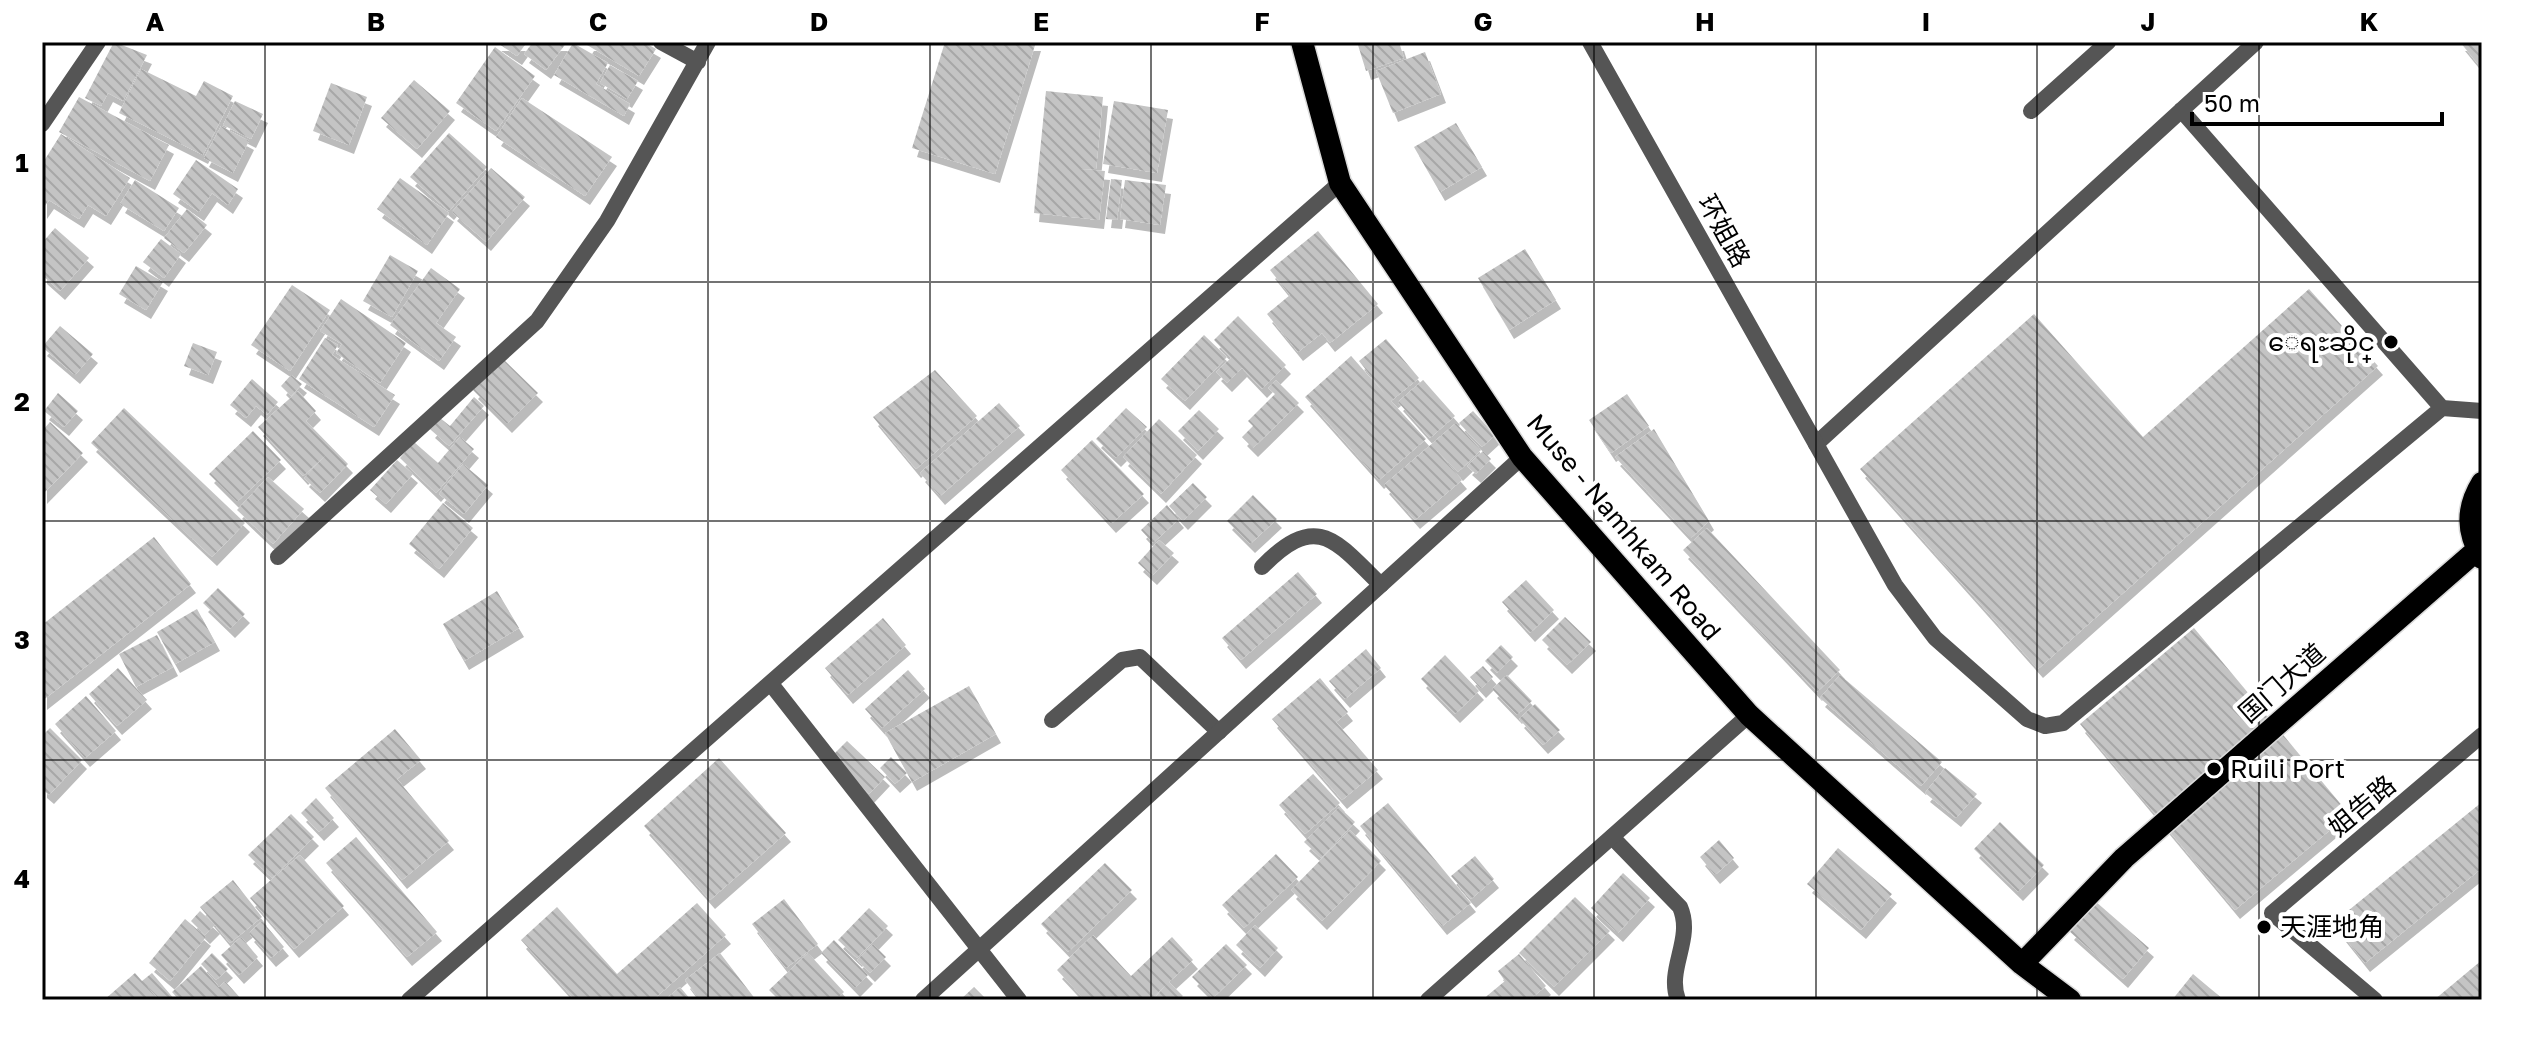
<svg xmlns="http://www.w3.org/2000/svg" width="2524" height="1042" font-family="'Golos Text','Noto Sans SC','Noto Sans Myanmar',sans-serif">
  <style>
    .building { fill: url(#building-back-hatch); filter: url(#shadow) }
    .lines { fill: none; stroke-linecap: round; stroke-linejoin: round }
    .trunk-casing { stroke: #dbdbdb; stroke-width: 25 }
    .service { stroke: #555; stroke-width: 16 }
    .minor { stroke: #555; stroke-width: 16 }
    .tertiary { stroke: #555; stroke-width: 16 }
    .trunk { stroke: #000; stroke-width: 22 }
    .grid { fill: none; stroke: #000; stroke-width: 2; stroke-opacity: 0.55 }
    .poi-dot { fill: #000; stroke: #fff; stroke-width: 3 }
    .labels { text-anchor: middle; stroke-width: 8; stroke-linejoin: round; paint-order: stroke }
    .street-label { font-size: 26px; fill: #000; stroke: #fff }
    .poi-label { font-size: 26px; fill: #000; stroke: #fff; text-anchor: start }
    .neatline { fill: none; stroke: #000; stroke-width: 3 }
    .grid-label { font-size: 26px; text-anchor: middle; font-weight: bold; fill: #000 }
  </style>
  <defs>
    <pattern id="building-back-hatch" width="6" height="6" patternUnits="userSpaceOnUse" patternTransform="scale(2)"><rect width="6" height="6" fill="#c4c4c4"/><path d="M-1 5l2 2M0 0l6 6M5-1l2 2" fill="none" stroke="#a7a7a7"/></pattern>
    <filter id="shadow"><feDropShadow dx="5" dy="9" stdDeviation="0" flood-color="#0004"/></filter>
  </defs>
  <rect width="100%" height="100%" fill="#fff"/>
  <!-- building -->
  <path class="building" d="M 114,42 L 147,55 L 123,101 L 108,93 L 101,106 L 85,98 Z
    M 496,42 L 527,42 L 517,56 Z
    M 533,42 L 567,42 L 546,70 L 524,54 Z
    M 589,42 L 644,42 L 656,49 L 639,76 L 587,45 Z
    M 945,42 L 1036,42 L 995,174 L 912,148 Z
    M 1366,42 L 1399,42 L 1404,58 L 1366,71 L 1358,45 Z
    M 2460,42 L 2482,42 L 2482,69 Z
    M 573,43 L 608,63 L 596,84 L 630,104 L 624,116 L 554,75 Z
    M 495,47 L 535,76 L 496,131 L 456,103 Z
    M 1425,52 L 1441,94 L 1393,113 L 1376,71 Z
    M 610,65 L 638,81 L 627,99 L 600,83 Z
    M 141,69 L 196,96 L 204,81 L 233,96 L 203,155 L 119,113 Z
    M 414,80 L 450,111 L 417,149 L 381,118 Z
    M 331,83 L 367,97 L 349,145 L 313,131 Z
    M 1046,91 L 1103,97 L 1096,169 L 1080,169 L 1105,171 L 1099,220 L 1034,213 Z
    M 79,97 L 169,145 L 150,181 L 59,132 Z
    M 522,98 L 612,157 L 585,196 L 496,137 Z
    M 235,101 L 263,114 L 251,139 L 223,125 Z
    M 1114,101 L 1168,110 L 1157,173 L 1103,164 Z
    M 1456,123 L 1482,167 L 1440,192 L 1414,147 Z
    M 221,126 L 249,141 L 233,173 L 204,158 Z
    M 449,133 L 487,167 L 449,211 L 410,177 Z
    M 61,134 L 130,178 L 106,216 L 88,205 L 79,219 L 49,200 L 42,210 L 42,164 Z
    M 196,160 L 238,189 L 228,205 L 212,193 L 199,212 L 173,194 Z
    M 491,168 L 525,197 L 486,242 L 452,212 Z
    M 400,178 L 449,213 L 427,245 L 377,209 Z
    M 1111,179 L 1122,180 L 1117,220 L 1106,219 Z
    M 135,180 L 179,208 L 164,231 L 120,204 Z
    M 1125,180 L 1166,185 L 1160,225 L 1120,219 Z
    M 187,209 L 207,225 L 184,253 L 164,238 Z
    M 55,228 L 89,258 L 60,291 L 42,275 L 42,243 Z
    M 1318,231 L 1378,304 L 1330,343 L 1322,333 L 1298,352 L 1267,314 L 1290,295 L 1270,270 Z
    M 161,239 L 181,254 L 164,278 L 143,262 Z
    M 1525,249 L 1556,300 L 1509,330 L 1478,278 Z
    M 390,255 L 418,271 L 392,317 L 363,301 Z
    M 136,266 L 163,282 L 146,310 L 119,294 Z
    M 431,268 L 460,289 L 436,323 L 456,337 L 439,361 L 390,325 Z
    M 292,285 L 330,310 L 290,371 L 251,345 Z
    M 2309,289 L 2378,366 L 2038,669 L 1860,469 L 2034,314 L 2143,437 Z
    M 341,299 L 406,343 L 380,383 L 336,353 L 342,344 L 320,331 Z
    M 1238,316 L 1286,365 L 1262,389 L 1242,368 L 1227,383 L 1216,372 L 1231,358 L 1214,340 Z
    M 60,326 L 93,354 L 75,375 L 42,347 Z
    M 1204,335 L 1227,357 L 1185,401 L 1161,379 Z
    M 325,338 L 338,345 L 332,355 L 395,395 L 374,427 L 299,379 Z
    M 1386,339 L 1419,378 L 1391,401 L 1426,439 L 1379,480 L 1305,397 L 1351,356 L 1385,394 L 1359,361 Z
    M 193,343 L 217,352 L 208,375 L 184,366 Z
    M 503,359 L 538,393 L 507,424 L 473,390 Z
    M 935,370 L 977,416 L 916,469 L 873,417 Z
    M 291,375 L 302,384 L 291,396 L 281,386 Z
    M 252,379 L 278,402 L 267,415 L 256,406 L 246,418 L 230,405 Z
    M 1276,380 L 1299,403 L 1253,448 L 1242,437 L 1253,426 L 1248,421 L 1275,394 L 1268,388 Z
    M 1423,380 L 1455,416 L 1430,438 L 1398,402 Z
    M 298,391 L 316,411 L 306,421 L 348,464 L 320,493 L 304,478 L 326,455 L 303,476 L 258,427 Z
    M 58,393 L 78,411 L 64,427 L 44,411 Z
    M 1627,394 L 1649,426 L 1611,453 L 1589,420 Z
    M 474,397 L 484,406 L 449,446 L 430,429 L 440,418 L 450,426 Z
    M 999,403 L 1020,426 L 940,496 L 920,473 Z
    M 124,408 L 245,523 L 212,557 L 91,443 Z
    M 1126,408 L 1147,427 L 1116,458 L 1096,439 Z
    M 1199,410 L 1219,429 L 1198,451 L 1178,431 Z
    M 1473,411 L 1495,435 L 1482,447 L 1459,423 Z
    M 1159,419 L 1197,455 L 1161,494 L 1123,457 Z
    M 50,422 L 83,453 L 42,495 L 42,431 Z
    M 1456,423 L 1481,450 L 1458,472 L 1436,450 L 1462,480 L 1415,520 L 1384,485 Z
    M 1654,429 L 1709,521 L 1691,538 L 1615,457 Z
    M 253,431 L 281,460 L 237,502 L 209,474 Z
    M 460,437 L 474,449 L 436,493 L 400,458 L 414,442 L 438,463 Z
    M 1092,440 L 1144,494 L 1111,524 L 1061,470 Z
    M 1483,451 L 1491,459 L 1476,474 L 1467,466 Z
    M 397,460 L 413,474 L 386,504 L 370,490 Z
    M 463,464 L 488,485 L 464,514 L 439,494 Z
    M 268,477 L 304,509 L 273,544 L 237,510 Z
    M 1193,483 L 1207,497 L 1183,521 L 1169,506 Z
    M 1253,495 L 1277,519 L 1250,544 L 1227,521 Z
    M 443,503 L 473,528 L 439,569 L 409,544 Z
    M 1167,505 L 1179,519 L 1153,543 L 1141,530 Z
    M 1707,528 L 1840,670 L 1817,692 L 1683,550 Z
    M 154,537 L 191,584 L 42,701 L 42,625 Z
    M 1159,540 L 1174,553 L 1152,576 L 1138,563 Z
    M 1298,572 L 1317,594 L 1241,660 L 1222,638 Z
    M 1526,580 L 1554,610 L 1530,633 L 1502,602 Z
    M 218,588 L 245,614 L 230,629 L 203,603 Z
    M 497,591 L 519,628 L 464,661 L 443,624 Z
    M 197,609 L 215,642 L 175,664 L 157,632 Z
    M 1565,617 L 1591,642 L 1567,665 L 1542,640 Z
    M 883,618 L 906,645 L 848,695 L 825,668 Z
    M 2194,628 L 2349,814 L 2235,910 L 2080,724 Z
    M 157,635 L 173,667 L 136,687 L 119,654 Z
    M 1501,645 L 1513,657 L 1497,673 L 1485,661 Z
    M 1366,649 L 1381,668 L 1345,699 L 1329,681 Z
    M 1445,655 L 1479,691 L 1455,714 L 1421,679 Z
    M 1483,666 L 1493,677 L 1481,689 L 1470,677 Z
    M 118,668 L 147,700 L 117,726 L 89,694 Z
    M 908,670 L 925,689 L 882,728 L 865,709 Z
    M 1507,675 L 1532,701 L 1517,715 L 1492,689 Z
    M 1840,675 L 1942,762 L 1921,786 L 1820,698 Z
    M 1320,678 L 1348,712 L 1336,722 L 1378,770 L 1342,800 L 1272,719 Z
    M 969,686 L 996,734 L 912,782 L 885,733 Z
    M 86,696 L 116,731 L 85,758 L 55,724 Z
    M 1535,704 L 1560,730 L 1543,745 L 1519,719 Z
    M 50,728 L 82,760 L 49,795 L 42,789 L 42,736 Z
    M 395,729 L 421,760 L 397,779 L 449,841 L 402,880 L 325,788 Z
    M 847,741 L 885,777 L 869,794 L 831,757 Z
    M 891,757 L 907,773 L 895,784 L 880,768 Z
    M 719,758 L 786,833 L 710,900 L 644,826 Z
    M 1945,768 L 1977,794 L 1956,818 L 1925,793 Z
    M 1313,774 L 1340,803 L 1305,834 L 1279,805 Z
    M 316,798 L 334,818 L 319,832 L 301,813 Z
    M 2482,802 L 2482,868 L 2365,963 L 2333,923 Z
    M 1388,803 L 1471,903 L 1442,926 L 1360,826 Z
    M 1339,807 L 1355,822 L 1321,858 L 1304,842 Z
    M 291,814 L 314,837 L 272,878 L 248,855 Z
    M 2000,822 L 2044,865 L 2018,892 L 1974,849 Z
    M 1350,830 L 1381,861 L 1322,921 L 1291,890 Z
    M 356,837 L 437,932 L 407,957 L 326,863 Z
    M 1719,840 L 1734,858 L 1715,875 L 1700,857 Z
    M 1838,848 L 1892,894 L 1861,930 L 1807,884 Z
    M 1276,854 L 1298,877 L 1244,928 L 1222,905 Z
    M 300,855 L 344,906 L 294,949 L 250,898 Z
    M 1475,856 L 1494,879 L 1471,899 L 1451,876 Z
    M 1105,863 L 1132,890 L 1068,952 L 1041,924 Z
    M 1623,873 L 1650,898 L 1618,933 L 1591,908 Z
    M 233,880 L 262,917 L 230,943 L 200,907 Z
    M 1575,897 L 1610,931 L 1554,987 L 1519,953 Z
    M 784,899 L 818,944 L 786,968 L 752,924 Z
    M 2095,901 L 2149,948 L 2123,979 L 2069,931 Z
    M 697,903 L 726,935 L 653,1000 L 575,1000 L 521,940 L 557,907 L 617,974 Z
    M 869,908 L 888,926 L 857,958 L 838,940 Z
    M 200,911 L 215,925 L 205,935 L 191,921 Z
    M 185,919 L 206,937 L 170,981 L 149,963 Z
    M 262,921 L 284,947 L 271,958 L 249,933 Z
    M 1255,925 L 1278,948 L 1260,968 L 1236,945 Z
    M 1093,935 L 1131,976 L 1172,937 L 1193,960 L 1169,982 L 1183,996 L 1178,1000 L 1153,1000 L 1166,985 L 1150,1000 L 1085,1000 L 1057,970 Z
    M 241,937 L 258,957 L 239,975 L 221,955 Z
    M 834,940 L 868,975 L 855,988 L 821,953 Z
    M 873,944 L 886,957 L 870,973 L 857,960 Z
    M 1226,944 L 1247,965 L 1213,998 L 1192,977 Z
    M 212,953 L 228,969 L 216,980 L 201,964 Z
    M 720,953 L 756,1000 L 700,1000 L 685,980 Z
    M 808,953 L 844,992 L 836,1000 L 779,1000 L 769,990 Z
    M 1519,954 L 1546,986 L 1529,1000 L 1482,1000 L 1505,981 L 1498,971 Z
    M 2482,960 L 2482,1000 L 2434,1000 Z
    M 201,966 L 219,987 L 225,981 L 242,1000 L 179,1000 L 172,992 Z
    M 135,973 L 142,981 L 152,973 L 175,1000 L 160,1000 L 147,986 L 158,1000 L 104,1000 Z
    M 2193,974 L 2224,1000 L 2172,1000 Z
    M 680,987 L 691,1000 L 665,1000 Z
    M 974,987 L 987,1000 L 960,1000 Z"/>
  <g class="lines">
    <defs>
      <path id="trunk" d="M 1302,42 L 1340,183 L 1522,457 L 1749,715 L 2022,964 L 2070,1000
        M 2482,483 C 2466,509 2467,532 2482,558
        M 2022,964 L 2124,858 L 2477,550"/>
    </defs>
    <!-- trunk casing -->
    <use href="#trunk" class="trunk-casing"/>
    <!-- service -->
    <path class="service" d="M 2031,111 L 2108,42
      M 1262,567 C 1317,511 1335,540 1381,585
      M 1052,720 L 1122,660 L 1140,657 L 1219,732
      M 1612,837 L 1680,907 C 1694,939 1666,969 1678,1000"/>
    <!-- minor -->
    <path class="minor" d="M 661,42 L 698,62
      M 2256,42 L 1816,444 L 1895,585 L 1935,638 L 2027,719 L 2045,726 L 2063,723 L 2442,408
      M 2181,110 L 2442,408 L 2482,411
      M 42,124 L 98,42
      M 278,557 L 537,321 L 607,221 L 708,42
      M 771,684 L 1019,1000
      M 409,1000 L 1340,183
      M 923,1000 L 1522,457
      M 1428,1000 L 1749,715
      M 2375,1000 L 2272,913 L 2482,735"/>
    <!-- tertiary -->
    <path class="tertiary" d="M 1590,42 L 1816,444"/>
    <!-- trunk -->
    <use href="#trunk" class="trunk"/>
  </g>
  <!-- grid -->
  <path class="grid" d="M 265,42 L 265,1000M 487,42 L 487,1000M 708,42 L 708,1000M 930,42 L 930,1000M 1151,42 L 1151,1000M 1373,42 L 1373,1000M 1594,42 L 1594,1000M 1816,42 L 1816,1000M 2037,42 L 2037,1000M 2259,42 L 2259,1000M 42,282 L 2482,282M 42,521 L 2482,521M 42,760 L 2482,760"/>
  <!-- markers -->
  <g class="poi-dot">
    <circle cx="2391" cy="342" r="8"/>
    <circle cx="2214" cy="769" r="8"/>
    <circle cx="2264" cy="927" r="8"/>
  </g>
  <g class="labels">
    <!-- street labels -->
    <g class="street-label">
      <text transform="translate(1724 231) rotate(61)" y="9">环姐路</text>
      <text transform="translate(1624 527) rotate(50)" y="9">Muse - Namhkam Road</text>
      <text transform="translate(2282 683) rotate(-41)" y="9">国门大道</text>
      <text transform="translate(2362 806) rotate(-40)" y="9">姐告路</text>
    </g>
    <!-- poi labels -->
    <g class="poi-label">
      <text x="2375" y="351" text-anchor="end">ေရႊဆိုင္</text>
      <text x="2230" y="778">Ruili Port</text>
      <text x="2280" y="936">天涯地角</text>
    </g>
  </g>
  <!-- border -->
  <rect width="2524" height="1042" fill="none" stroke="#ffffff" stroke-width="88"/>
  <!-- scale -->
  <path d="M2192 112v12h250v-12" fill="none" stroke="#000000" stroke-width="4"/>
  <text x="2204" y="112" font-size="24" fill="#000000" stroke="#ffffff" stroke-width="6" paint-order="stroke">50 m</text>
  <rect x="44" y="44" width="2436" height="954" class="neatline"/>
  <g class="grid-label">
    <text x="155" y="31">A</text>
    <text x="376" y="31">B</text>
    <text x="598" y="31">C</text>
    <text x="819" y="31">D</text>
    <text x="1041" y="31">E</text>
    <text x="1262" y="31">F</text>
    <text x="1483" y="31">G</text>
    <text x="1705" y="31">H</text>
    <text x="1926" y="31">I</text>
    <text x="2148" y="31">J</text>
    <text x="2369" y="31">K</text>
    <text x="22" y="172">1</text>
    <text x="22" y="411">2</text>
    <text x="22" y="649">3</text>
    <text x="22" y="888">4</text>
  </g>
</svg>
